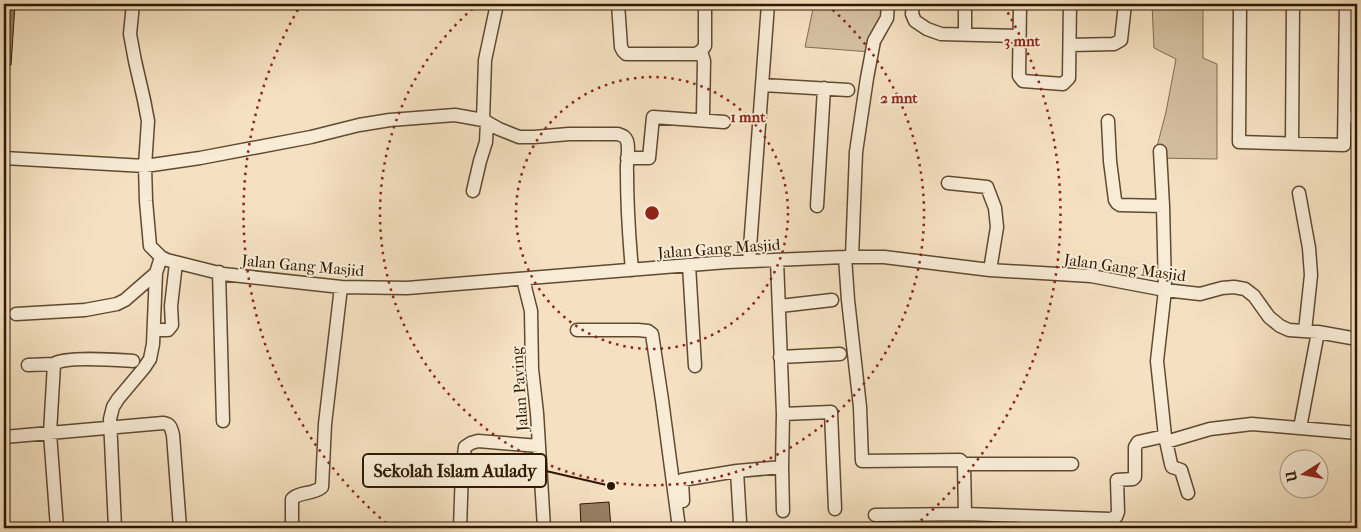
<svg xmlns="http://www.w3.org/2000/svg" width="1361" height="532" font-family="'IM FELL French Canon',serif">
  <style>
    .green { fill: #d3bfa0; stroke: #816c50 }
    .building { fill: #968165; stroke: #2f1801 }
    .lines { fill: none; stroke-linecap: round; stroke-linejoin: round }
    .street-casing { stroke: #604a31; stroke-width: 15 }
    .street { stroke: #f8ecd7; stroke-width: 12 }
    .ring { fill: none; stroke: #8f2418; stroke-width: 2.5; stroke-dasharray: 2.5 5 }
    .labels { text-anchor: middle; stroke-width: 4; stroke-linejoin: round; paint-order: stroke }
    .street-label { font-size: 16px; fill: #2f1801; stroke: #f8ecd7 }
    .centre { fill: #8f2418; stroke: #f8ecd7; stroke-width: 2.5 }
    .ring-label { font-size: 15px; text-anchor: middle; font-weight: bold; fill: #8f2418; stroke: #f8ecd7; stroke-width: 4; stroke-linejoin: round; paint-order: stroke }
    .leader { fill: none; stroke: #2f1801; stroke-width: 2 }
    .callout-dot { fill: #2f1801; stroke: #f8ecd7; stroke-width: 2 }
    .callout { fill: #f8ecd7; stroke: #2f1801; stroke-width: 2 }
    .callout-label { font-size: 18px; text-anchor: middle; font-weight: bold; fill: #2f1801 }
  </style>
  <rect width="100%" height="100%" fill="#f5e1c1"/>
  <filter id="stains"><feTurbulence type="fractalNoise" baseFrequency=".004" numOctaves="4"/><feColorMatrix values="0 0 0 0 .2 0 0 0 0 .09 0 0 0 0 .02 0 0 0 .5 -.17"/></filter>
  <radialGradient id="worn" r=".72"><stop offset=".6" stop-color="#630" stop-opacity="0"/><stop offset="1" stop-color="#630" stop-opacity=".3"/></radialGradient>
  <!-- green -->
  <path class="green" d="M 814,4 L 887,4 L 881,31 L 883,39 L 871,52 L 805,47 Z
    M 1152,4 L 1184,4 L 1203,6 L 1203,58 L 1217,64 L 1217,159 L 1154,158 L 1166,112 L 1176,59 L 1154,48 Z"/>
  <!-- building -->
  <path class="building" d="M 4,4 L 15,4 L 11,65 L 4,65 Z
    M 609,502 L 611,528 L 581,528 L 580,504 Z"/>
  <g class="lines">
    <defs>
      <path id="street" d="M 133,4 L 130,34 L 135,61 L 144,100 L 148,121 L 145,166 L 146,201 L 150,246 L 161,257 L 167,260 L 223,274 L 341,287 L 407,288 L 727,262 L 845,257 L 884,257 L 990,270 L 1091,276 L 1165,290 L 1200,294 L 1222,288 L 1234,287 L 1245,289 L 1254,296 L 1269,317 L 1280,326 L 1289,330 L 1318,332 L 1357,339
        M 618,4 L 621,47 L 623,51 L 626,54 L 696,54 L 701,51 L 705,46 L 705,4
        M 913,4 L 912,14 L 915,21 L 927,29 L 941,34 L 1019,36
        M 1020,4 L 1019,76 L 1023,81 L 1063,84 L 1069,78 L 1070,4
        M 1240,4 L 1239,142 L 1344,145 L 1346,4
        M 965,35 L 965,4
        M 1070,45 L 1114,44 L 1121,40 L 1125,4
        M 701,51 L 704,61 L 703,115
        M 1355,57 L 1357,57
        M 763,85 L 848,90
        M 1354,117 L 1357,117
        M 483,120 L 485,60 L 497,4
        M 1108,121 L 1110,161 L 1115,200 L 1117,203 L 1120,205 L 1163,206
        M 1292,144 L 1293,4
        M 1160,151 L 1163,206 L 1165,290 L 1157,361 L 1165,436 L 1171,464 L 1172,467 L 1181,470 L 1188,493
        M 4,158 L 145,166 L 200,158 L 311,137 L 359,125 L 390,120 L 455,115 L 483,120 L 499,129 L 519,137 L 534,137 L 569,134 L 618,134 C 623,136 625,136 627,141 C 630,150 626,163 627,172 C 627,205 629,237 632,270
        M 627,158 L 649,158 L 653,117 L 724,122
        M 948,183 L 987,187 L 995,208 L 997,227 L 990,270
        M 473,191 L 480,161 L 486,142 L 487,122
        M 1299,193 L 1309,248 L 1311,275 L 1305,331
        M 817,206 L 824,88
        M 845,257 L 848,300 L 860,407 L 862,461 L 960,460 L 964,464 L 1072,464
        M 852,257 L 856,152 L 867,78 L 874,41 L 887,18 L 888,4
        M 777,260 L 783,414 L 782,467 L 783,511
        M 749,261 L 768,4
        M 689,265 L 695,366
        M 219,272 L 223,421
        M 523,279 L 531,311 L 532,369 L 537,413 L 544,528
        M 780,306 L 832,300
        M 16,314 L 85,310 L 117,304 L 125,300 L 156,273
        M 161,330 L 168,330 L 172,325 L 171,306 L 176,263
        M 577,330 L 638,330 L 648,331 L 652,334 L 662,400 L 679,528
        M 780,357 L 840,354
        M 28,365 L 54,364
        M 783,414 L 831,412 L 835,509
        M 1300,428 L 1318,332
        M 4,437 L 163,423 C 171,424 171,428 173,435 L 180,528
        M 1166,442 L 1210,429 L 1252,424 L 1357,433
        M 964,464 L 965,514
        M 737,471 L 740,522
        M 683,501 L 682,480 L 737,471 L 782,467
        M 875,515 L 965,514 L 1110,519 L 1116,517 L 1118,512 L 1117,480 L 1133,479 L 1135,477 L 1135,447 L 1138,442 L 1165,436
        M 57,528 L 50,433 L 54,364 C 65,356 118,360 133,361
        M 115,528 L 110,419 L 113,407 L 118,399 L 144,368 L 150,359 L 153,344 L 156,273 L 161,257
        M 292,528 L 292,499 C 300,491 313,495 322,487 L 325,424 L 341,287
        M 460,528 L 462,470 L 465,447 L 471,443 L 478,441 L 539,446"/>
    </defs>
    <!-- street casing -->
    <use href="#street" class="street-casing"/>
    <!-- street -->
    <use href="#street" class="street"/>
  </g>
  <!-- distance rings -->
  <g class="ring">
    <circle cx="652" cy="213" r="136"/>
    <path d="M827 5A272 272 0 1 1 477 5"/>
    <path d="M392 528A408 408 0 0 1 300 6M1004 6A408 408 0 0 1 912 528"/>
  </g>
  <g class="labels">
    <!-- street labels -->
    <g class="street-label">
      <text transform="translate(719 248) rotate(-4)" y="6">Jalan Gang Masjid</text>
      <text transform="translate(303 265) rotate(5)" y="6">Jalan Gang Masjid</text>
      <text transform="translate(1125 267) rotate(8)" y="6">Jalan Gang Masjid</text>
      <text transform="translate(519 389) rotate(-94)" y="6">Jalan Paving</text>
    </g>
  </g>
  <circle cx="652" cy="213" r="8" class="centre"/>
  <g class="ring-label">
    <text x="1022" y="46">3 mnt</text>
    <text x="899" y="103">2 mnt</text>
    <text x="748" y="122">1 mnt</text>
  </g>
  <!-- callouts -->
  <path class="leader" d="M611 486L546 471"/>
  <circle class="callout-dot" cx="611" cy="486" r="5"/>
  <rect class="callout" x="363" y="454" width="183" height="33" rx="5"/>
  <g class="callout-label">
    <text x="455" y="477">Sekolah Islam Aulady</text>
  </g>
  <!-- margin -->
  <rect width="1361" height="532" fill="none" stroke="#f5e1c1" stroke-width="20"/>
  <rect x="5" y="5" width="1351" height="522" fill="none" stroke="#2f1801" stroke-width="2.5"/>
  <rect x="10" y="10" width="1341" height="512" fill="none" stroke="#2f1801"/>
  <!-- north arrow -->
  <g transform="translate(1304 474) rotate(259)"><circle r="24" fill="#f8ecd7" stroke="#a89781"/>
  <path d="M0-4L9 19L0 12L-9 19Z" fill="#8f2418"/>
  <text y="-8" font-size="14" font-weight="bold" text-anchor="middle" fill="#2f1801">U</text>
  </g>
  <rect width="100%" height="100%" filter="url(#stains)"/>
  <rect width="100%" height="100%" fill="url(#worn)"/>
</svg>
